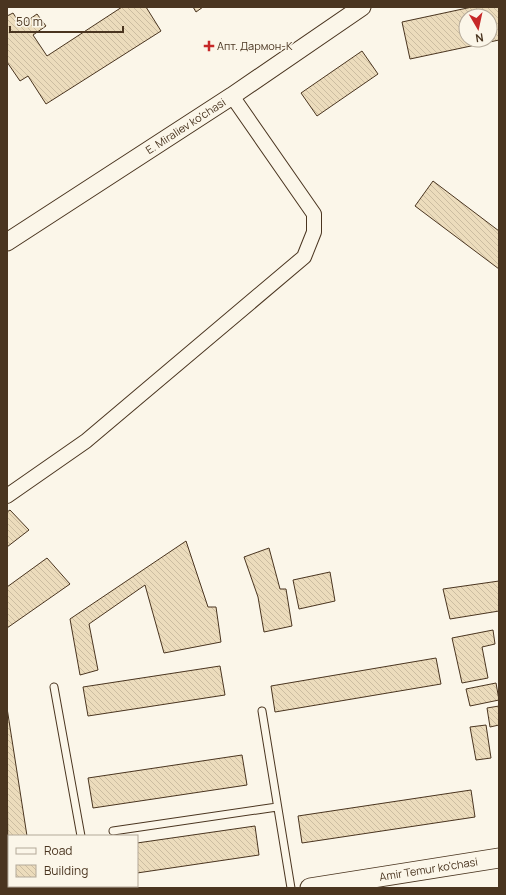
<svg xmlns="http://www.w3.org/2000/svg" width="506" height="895" font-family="Manrope,sans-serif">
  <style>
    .building { fill: url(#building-back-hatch); stroke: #4a3520; fill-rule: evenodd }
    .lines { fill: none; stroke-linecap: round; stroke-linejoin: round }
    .service-casing { stroke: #4a3520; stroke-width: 9 }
    .minor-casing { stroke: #4a3520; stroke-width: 16 }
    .tertiary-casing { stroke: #4a3520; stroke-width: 19 }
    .secondary-casing { stroke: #4a3520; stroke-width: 21 }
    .service { stroke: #fbf6e9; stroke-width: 7 }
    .minor { stroke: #fbf6e9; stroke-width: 14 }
    .tertiary { stroke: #fbf6e9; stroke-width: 17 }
    .secondary { stroke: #fbf6e9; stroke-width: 19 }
    .poi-dot { fill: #c62828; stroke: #fbf6e9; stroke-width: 1.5 }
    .labels { text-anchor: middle; stroke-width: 3; stroke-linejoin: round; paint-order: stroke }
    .poi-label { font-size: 11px; fill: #4a3520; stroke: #fbf6e9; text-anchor: start }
    .street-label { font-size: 11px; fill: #4a3520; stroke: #fbf6e9 }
  </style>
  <defs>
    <pattern id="building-back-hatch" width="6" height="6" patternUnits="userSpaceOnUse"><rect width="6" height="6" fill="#ecdcbc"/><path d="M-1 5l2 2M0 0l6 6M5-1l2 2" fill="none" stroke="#ccbda1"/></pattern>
  </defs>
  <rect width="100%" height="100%" fill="#fbf6e9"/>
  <!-- building -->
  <path class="building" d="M 122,7 L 146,7 L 161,31 L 46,104 L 28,76 L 20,81 L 7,62 L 7,16 L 13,13 L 21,25 L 37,14 L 46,26 L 33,35 L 47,56 Z
    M 193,7 L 203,7 L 196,12 Z
    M 472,7 L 499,7 L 499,40 L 410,59 L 402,22 ZM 466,16 L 490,16 L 490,40 L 466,40 Z
    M 362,51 L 378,74 L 317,116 L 301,93 Z
    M 433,181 L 499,231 L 499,269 L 415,206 Z
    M 10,510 L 29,530 L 7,547 L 7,512 Z
    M 186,541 L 208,607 L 216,607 L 221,642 L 164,653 L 145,585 L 89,624 L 98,670 L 80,675 L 70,619 Z
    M 269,548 L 280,589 L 286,589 L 292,626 L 264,632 L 258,597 L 244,557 Z
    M 47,558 L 70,584 L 7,628 L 7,587 Z
    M 330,572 L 335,601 L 299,609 L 293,580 Z
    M 499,581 L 499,611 L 450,619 L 443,589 Z
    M 493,630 L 495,644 L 482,647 L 488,678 L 462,683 L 452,638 Z
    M 436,658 L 441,684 L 275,712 L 271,686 Z
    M 220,666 L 225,695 L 88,716 L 83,687 Z
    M 496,683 L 499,700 L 470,706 L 466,689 Z
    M 499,706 L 499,725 L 490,727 L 487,708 Z
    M 7,708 L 27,836 L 9,836 L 9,886 L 35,886 L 35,888 L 8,888 Z
    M 486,725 L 491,758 L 476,760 L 470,727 Z
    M 242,755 L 247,785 L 93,808 L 88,778 Z
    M 471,790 L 475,817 L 302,843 L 298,816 Z
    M 255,826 L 259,855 L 137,873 L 137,843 Z"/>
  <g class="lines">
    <defs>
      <path id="service" d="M 54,687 L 81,836
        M 262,711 L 291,888
        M 113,831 L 277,807
        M 90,886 L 90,888"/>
      <path id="minor" d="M 7,496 L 86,441 L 304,257 L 314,232 L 314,214 L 232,96"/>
      <g id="tertiary">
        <path id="s1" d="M 7,242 L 232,96 L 362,7"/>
      </g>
      <g id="secondary">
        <path id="s2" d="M 310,888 L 499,858"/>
      </g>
    </defs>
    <!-- service casing -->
    <use href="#service" class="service-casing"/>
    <!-- minor casing -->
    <use href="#minor" class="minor-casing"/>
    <!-- tertiary casing -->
    <use href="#tertiary" class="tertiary-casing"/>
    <!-- secondary casing -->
    <use href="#secondary" class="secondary-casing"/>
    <!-- service -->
    <use href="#service" class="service"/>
    <!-- minor -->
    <use href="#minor" class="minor"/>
    <!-- tertiary -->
    <use href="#tertiary" class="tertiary"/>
    <!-- secondary -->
    <use href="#secondary" class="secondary"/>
  </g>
  <!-- markers -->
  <path class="poi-dot" d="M207 40h4v4h4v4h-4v4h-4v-4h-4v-4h4z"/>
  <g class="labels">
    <!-- poi labels -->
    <g class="poi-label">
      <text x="217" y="50">Апт. Дармон-К</text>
    </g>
    <!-- street labels -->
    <g class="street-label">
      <text dy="4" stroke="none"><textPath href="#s1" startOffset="213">E. Miraliev ko'chasi</textPath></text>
      <text dy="4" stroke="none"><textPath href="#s2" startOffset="120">Amir Temur ko'chasi</textPath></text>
    </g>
  </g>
  <!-- border -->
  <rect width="506" height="895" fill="none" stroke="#4a3520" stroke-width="16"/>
  <!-- legend -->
  <rect x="8" y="835" width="130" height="52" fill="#fbf6e9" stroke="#b4a999"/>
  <rect x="16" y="848" width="20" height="6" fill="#fbf6e9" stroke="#b4a999"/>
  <text x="44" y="855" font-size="12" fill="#4a3520">Road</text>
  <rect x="16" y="865" width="20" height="12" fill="url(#building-back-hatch)" stroke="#b4a999"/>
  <text x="44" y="875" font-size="12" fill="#4a3520">Building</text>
  <!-- north arrow -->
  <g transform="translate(478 28) rotate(171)"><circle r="19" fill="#fbf6e9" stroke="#b4a999"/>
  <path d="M0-3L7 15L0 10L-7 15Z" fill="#c62828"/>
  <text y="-6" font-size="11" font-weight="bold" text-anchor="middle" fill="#4a3520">N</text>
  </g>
  <!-- scale -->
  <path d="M10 26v6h113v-6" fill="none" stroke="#4a3520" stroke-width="2"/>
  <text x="16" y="26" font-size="12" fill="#4a3520" stroke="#fbf6e9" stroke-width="3" paint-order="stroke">50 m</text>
</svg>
